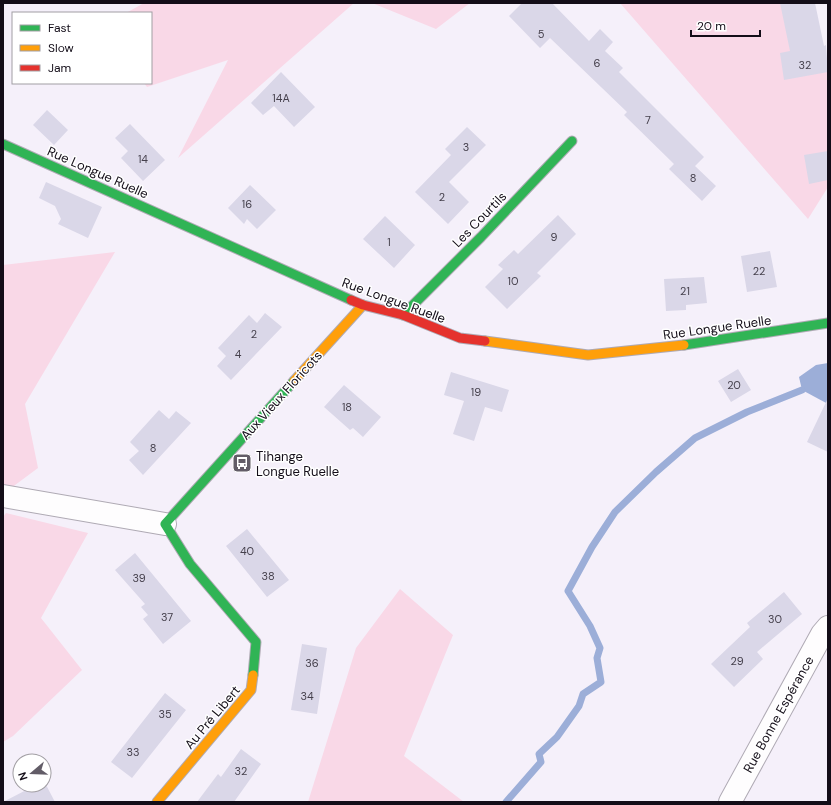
<svg xmlns="http://www.w3.org/2000/svg" width="831" height="805" font-family="'DM Sans',sans-serif">
  <style>
    .green { fill: #f9d8e7 }
    .water { fill: #9caed8 }
    .lines { fill: none; stroke-linecap: round; stroke-linejoin: round }
    .stream { stroke: #9caed8; stroke-width: 7 }
    .building { fill: #dad7e8 }
    .street-casing { stroke: #afaab4; stroke-width: 24 }
    .fast-casing { stroke: #afaab4; stroke-width: 11 }
    .slow-casing { stroke: #afaab4; stroke-width: 11 }
    .jam-casing { stroke: #afaab4; stroke-width: 11 }
    .street { stroke: #fefdfe; stroke-width: 22 }
    .fast { stroke: #30b455; stroke-width: 9 }
    .slow { stroke: #ff9f0a; stroke-width: 9 }
    .jam { stroke: #e5322d; stroke-width: 9 }
    .labels { text-anchor: middle; stroke-width: 3; stroke-linejoin: round; paint-order: stroke }
    .number-label { font-size: 11px; fill: #45404c }
    .street-label { font-size: 13px; fill: #130d18; stroke: #fff }
    .poi-label { font-size: 13px; fill: #130d18; stroke: #fff; text-anchor: start }
  </style>
  <rect width="100%" height="100%" fill="#f5f0fa"/>
  <!-- green -->
  <path class="green" d="M 144,3 L 354,3 L 178,158 L 228,60 L 147,87 L 144,83 L 151,83 L 151,13 L 126,13 Z
    M 372,3 L 470,3 L 436,29 Z
    M 620,3 L 782,3 L 828,73 L 828,187 L 808,219 Z
    M 115,252 L 25,404 L 38,468 L 3,494 L 3,265 Z
    M 6,513 L 88,533 L 41,618 L 82,670 L 13,736 L 3,742 L 3,517 Z
    M 400,589 L 453,635 L 404,756 L 464,802 L 308,802 L 356,648 Z"/>
  <!-- water -->
  <path class="water" d="M 828,363 L 828,404 L 802,390 L 799,377 L 816,365 Z"/>
  <g class="lines">
    <!-- stream -->
    <path class="stream" d="M 506,802 L 541,762 L 539,754 L 557,737 L 579,706 L 583,694 L 601,682 L 597,658 L 600,648 L 590,626 L 568,591 L 592,547 L 615,512 L 656,472 L 695,438 L 747,412 L 802,390"/>
  </g>
  <!-- building -->
  <path class="building" d="M 522,3 L 552,3 L 589,41 L 600,29 L 613,42 L 605,51 L 623,68 L 619,72 L 704,157 L 695,166 L 716,186 L 702,201 L 669,169 L 674,164 L 624,115 L 627,112 L 550,38 L 540,48 L 509,16 Z
    M 780,3 L 815,3 L 824,46 L 826,45 L 828,72 L 784,80 L 780,53 L 790,51 Z
    M 281,72 L 315,107 L 294,127 L 274,106 L 263,115 L 251,103 Z
    M 47,110 L 68,130 L 54,145 L 33,125 Z
    M 130,124 L 165,160 L 143,181 L 121,158 L 128,151 L 115,138 Z
    M 467,127 L 486,145 L 449,182 L 469,202 L 448,224 L 415,192 L 451,155 L 445,149 Z
    M 828,151 L 828,180 L 809,184 L 804,155 Z
    M 46,182 L 102,207 L 88,238 L 58,224 L 61,219 L 55,206 L 39,198 Z
    M 250,185 L 276,210 L 257,229 L 247,219 L 244,224 L 228,208 Z
    M 558,215 L 576,234 L 537,273 L 541,276 L 507,309 L 485,287 L 503,269 L 498,265 L 514,250 L 518,254 Z
    M 385,216 L 415,245 L 394,268 L 363,239 Z
    M 770,251 L 777,287 L 747,292 L 741,256 Z
    M 704,277 L 707,303 L 686,305 L 686,310 L 666,311 L 664,279 Z
    M 265,313 L 282,327 L 231,380 L 217,366 L 226,356 L 218,348 L 249,315 L 257,323 Z
    M 738,369 L 751,390 L 731,402 L 718,381 Z
    M 451,372 L 509,390 L 502,412 L 485,407 L 474,441 L 453,434 L 464,401 L 444,395 Z
    M 344,385 L 381,417 L 363,437 L 353,428 L 350,430 L 324,407 Z
    M 828,398 L 828,452 L 807,442 Z
    M 159,410 L 169,419 L 176,411 L 191,423 L 143,475 L 129,460 L 139,451 L 130,442 Z
    M 247,529 L 289,580 L 267,597 L 226,546 Z
    M 135,553 L 191,621 L 163,644 L 143,619 L 148,615 L 141,607 L 145,604 L 115,570 Z
    M 784,592 L 802,614 L 757,652 L 763,659 L 734,687 L 711,664 L 750,627 L 747,623 Z
    M 302,644 L 327,648 L 317,714 L 291,710 Z
    M 165,693 L 186,710 L 132,778 L 111,762 Z
    M 241,749 L 261,764 L 234,802 L 197,802 L 218,774 L 221,777 Z
    M 44,781 L 55,802 L 3,802 L 36,785 L 44,785 Z"/>
  <g class="lines">
    <defs>
      <path id="street" d="M 3,496 L 165,524
        M 730,802 L 822,634 L 828,627"/>
      <path id="fast" d="M 3,144 L 351,300
        M 403,315 L 481,237 L 572,141
        M 684,345 L 828,323
        M 253,675 L 256,642 L 190,564 L 165,524 L 294,381"/>
      <path id="slow" d="M 485,341 L 588,355 L 684,345
        M 294,381 L 363,305
        M 157,802 L 251,690 L 253,675"/>
      <path id="jam" d="M 351,300 L 363,305 L 403,315 L 460,338 L 485,341"/>
    </defs>
    <!-- street casing -->
    <use href="#street" class="street-casing"/>
    <!-- fast casing -->
    <use href="#fast" class="fast-casing"/>
    <!-- slow casing -->
    <use href="#slow" class="slow-casing"/>
    <!-- jam casing -->
    <use href="#jam" class="jam-casing"/>
    <!-- street -->
    <use href="#street" class="street"/>
    <!-- fast -->
    <use href="#fast" class="fast"/>
    <!-- slow -->
    <use href="#slow" class="slow"/>
    <!-- jam -->
    <use href="#jam" class="jam"/>
  </g>
  <!-- icons -->
  <defs>
    <symbol id="bus-square" viewBox="-11 -11 22 22"><rect x="-9" y="-9" width="18" height="18" rx="4" fill="#625c67" stroke="#fff"/><path d="M-5-6H5V4H4V6H2V4H-2V6H-4V4H-5ZM-3.5-4V0h7V-4ZM-3.5 1.2v1.5H-2V1.2ZM2 1.2v1.5H3.5V1.2Z" fill="#fff"/></symbol>
  </defs>
  <g fill-rule="evenodd">
    <use href="#bus-square" x="231" y="452" width="22" height="22"/>
  </g>
  <g class="labels">
    <!-- number labels -->
    <g class="number-label">
      <text x="541" y="38">5</text>
      <text x="597" y="67">6</text>
      <text x="805" y="69">32</text>
      <text x="281" y="102">14A</text>
      <text x="648" y="124">7</text>
      <text x="466" y="151">3</text>
      <text x="143" y="163">14</text>
      <text x="693" y="182">8</text>
      <text x="442" y="201">2</text>
      <text x="247" y="208">16</text>
      <text x="554" y="241">9</text>
      <text x="389" y="246">1</text>
      <text x="759" y="275">22</text>
      <text x="513" y="285">10</text>
      <text x="685" y="295">21</text>
      <text x="254" y="338">2</text>
      <text x="238" y="358">4</text>
      <text x="734" y="389">20</text>
      <text x="476" y="396">19</text>
      <text x="347" y="411">18</text>
      <text x="153" y="452">8</text>
      <text x="247" y="555">40</text>
      <text x="268" y="580">38</text>
      <text x="139" y="582">39</text>
      <text x="167" y="621">37</text>
      <text x="775" y="623">30</text>
      <text x="737" y="665">29</text>
      <text x="312" y="667">36</text>
      <text x="307" y="700">34</text>
      <text x="165" y="718">35</text>
      <text x="133" y="756">33</text>
      <text x="241" y="775">32</text>
    </g>
    <!-- street labels -->
    <g class="street-label">
      <text transform="translate(98 172) rotate(24)" y="5">Rue Longue Ruelle</text>
      <text transform="translate(479 219) rotate(-46)" y="5">Les Courtils</text>
      <text transform="translate(394 300) rotate(20)" y="5">Rue Longue Ruelle</text>
      <text transform="translate(717 327) rotate(-8)" y="5">Rue Longue Ruelle</text>
      <text transform="translate(281 395) rotate(-48)" y="5">Aux Vieux Floricots</text>
      <text transform="translate(778 714) rotate(-61)" y="5">Rue Bonne Espérance</text>
      <text transform="translate(212 717) rotate(-50)" y="5">Au Pré Libert</text>
    </g>
    <!-- poi labels -->
    <g class="poi-label">
      <text x="256" y="461">Tihange<tspan x="256" dy="15">Longue Ruelle</tspan></text>
    </g>
  </g>
  <!-- border -->
  <rect width="831" height="805" fill="none" stroke="#130d18" stroke-width="8"/>
  <!-- legend -->
  <rect x="12" y="12" width="140" height="72" fill="#ffffff" stroke="#a19ea3"/>
  <rect x="20" y="25" width="20" height="6" fill="#30b455" stroke="#a19ea3"/>
  <text x="48" y="32" font-size="12" fill="#130d18">Fast</text>
  <rect x="20" y="45" width="20" height="6" fill="#ff9f0a" stroke="#a19ea3"/>
  <text x="48" y="52" font-size="12" fill="#130d18">Slow</text>
  <rect x="20" y="65" width="20" height="6" fill="#e5322d" stroke="#a19ea3"/>
  <text x="48" y="72" font-size="12" fill="#130d18">Jam</text>
  <!-- north arrow -->
  <g transform="translate(32 773) rotate(251)"><circle r="19" fill="#ffffff" stroke="#a19ea3"/>
  <path d="M0-3L7 15L0 10L-7 15Z" fill="#625c67"/>
  <text y="-6" font-size="11" font-weight="bold" text-anchor="middle" fill="#130d18">N</text>
  </g>
  <!-- scale -->
  <path d="M691 30v6h69v-6" fill="none" stroke="#130d18" stroke-width="2"/>
  <text x="697" y="30" font-size="12" fill="#130d18" stroke="#ffffff" stroke-width="3" paint-order="stroke">20 m</text>
</svg>
